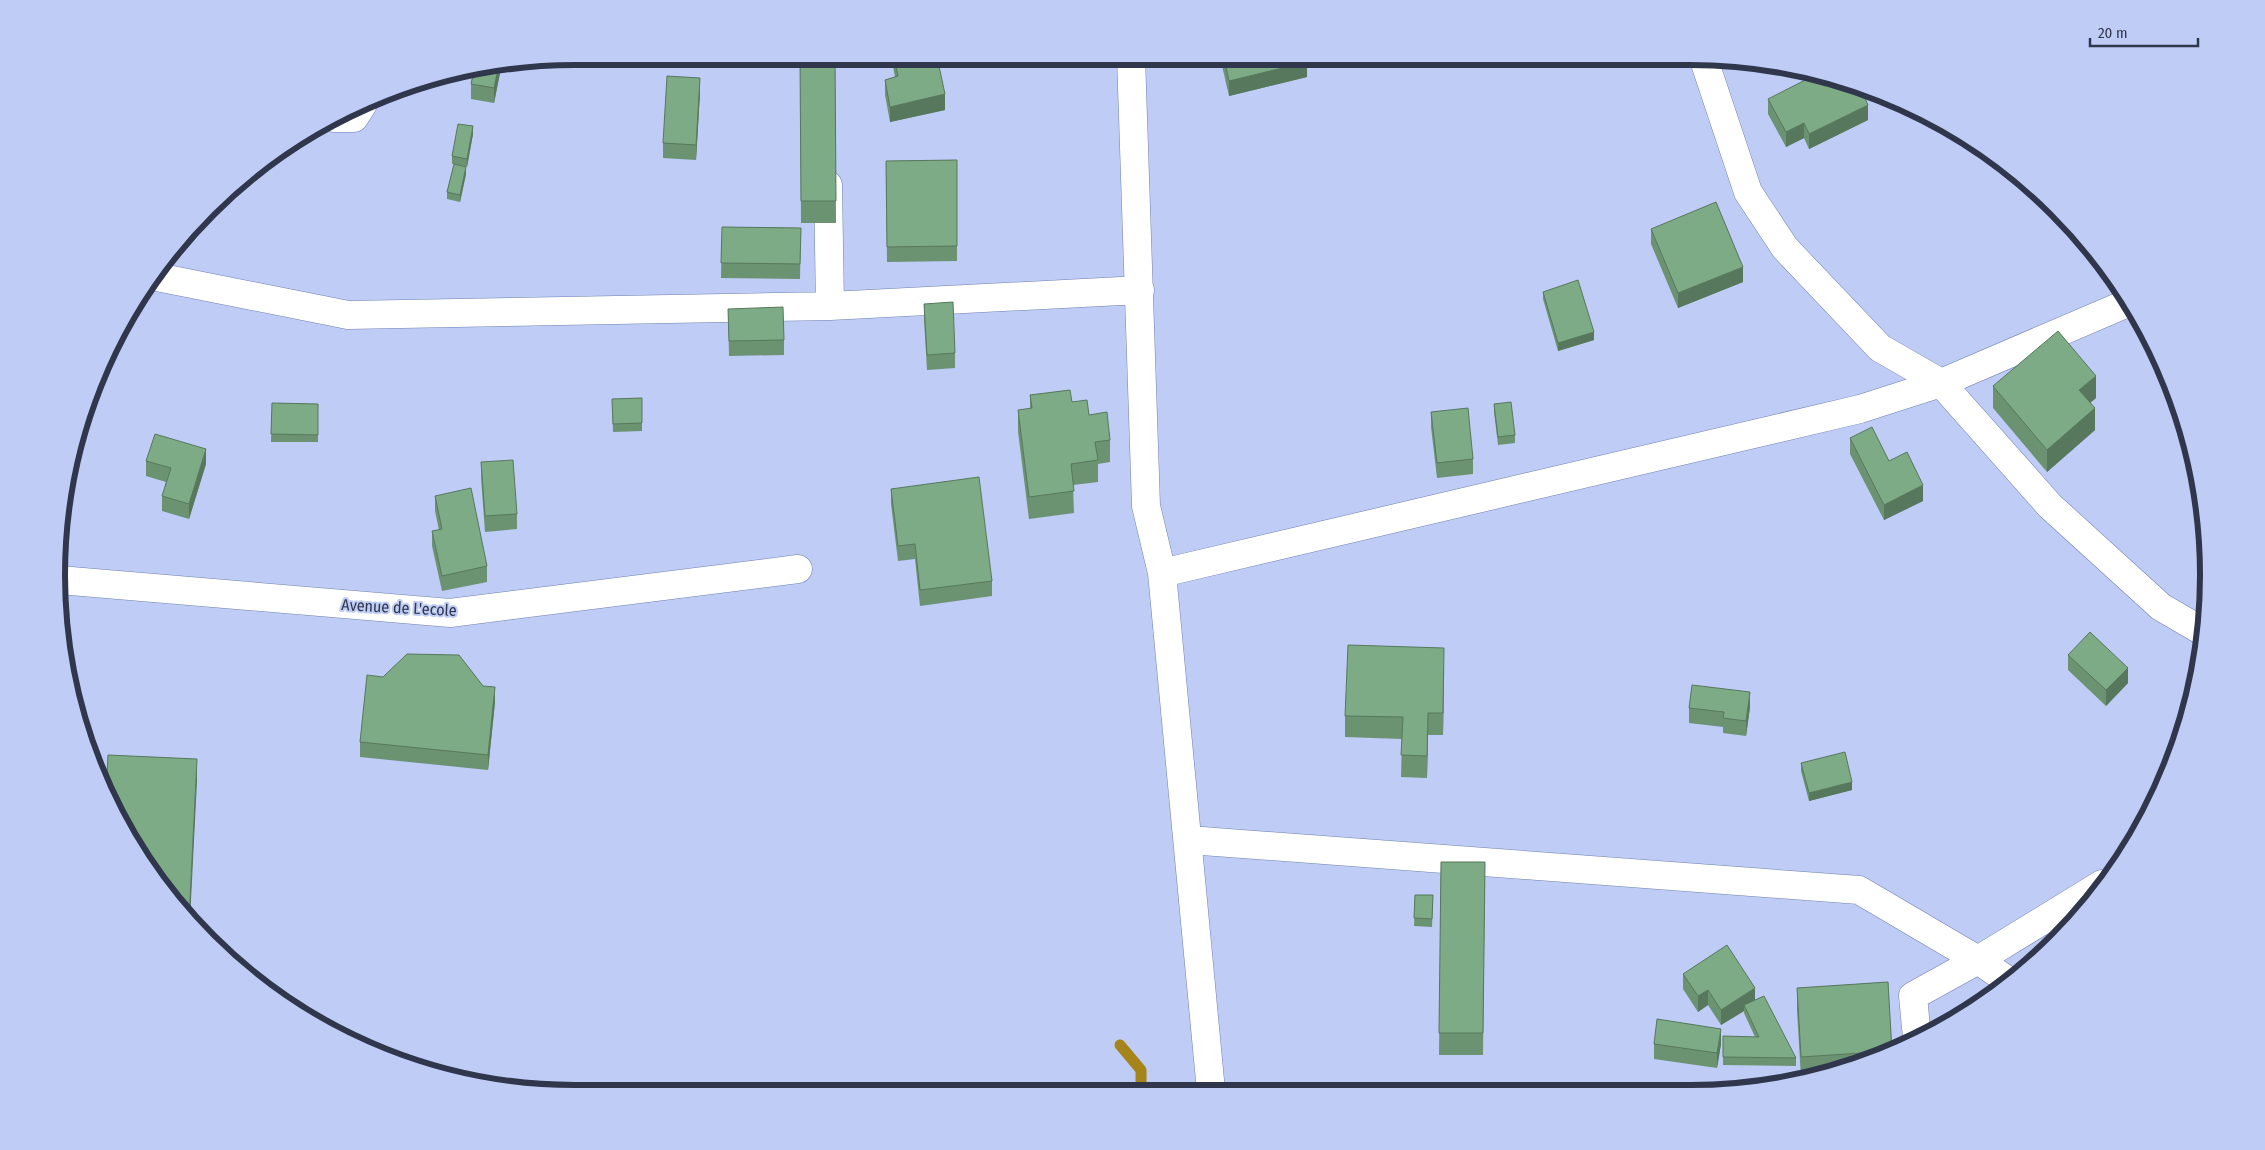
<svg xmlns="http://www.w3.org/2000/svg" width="2265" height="1150" font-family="'Fira Sans Condensed',sans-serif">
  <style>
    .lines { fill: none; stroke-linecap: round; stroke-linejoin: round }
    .stream { stroke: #a5841a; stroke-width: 11 }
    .minor-casing { stroke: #7080b0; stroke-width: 29 }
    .minor { stroke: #fff; stroke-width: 28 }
    .wall { fill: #6b9372 }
    .shaded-wall { fill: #57785d }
    .building { fill: #7cab85; stroke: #57785d }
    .labels { text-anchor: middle; stroke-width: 4; stroke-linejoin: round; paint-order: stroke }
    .street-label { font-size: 16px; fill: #30374c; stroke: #beccf6 }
    .rim { fill: none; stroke: #30374c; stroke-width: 6 }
  </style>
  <rect width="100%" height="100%" fill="#beccf6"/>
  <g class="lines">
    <!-- stream -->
    <path class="stream" d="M 1120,1045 L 1141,1070 L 1141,1091"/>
    <defs>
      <path id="minor" d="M 1131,57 L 1146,506 L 1162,573 L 1211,1091
        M 1703,57 L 1748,192 L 1785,248 L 1880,348 L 1941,383 L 2050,506 L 2161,607 L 2204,632
        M 334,118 L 354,118 L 363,104
        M 828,185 L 830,306
        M 152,276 L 348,315 L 830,306 L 1140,290
        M 1162,573 L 1860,409 L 1941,383 L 2130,302
        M 59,580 L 450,613 L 798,569
        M 1189,840 L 1859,890 L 1978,960 L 2010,982
        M 1917,1038 L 1913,996 L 1978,960 L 2102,884"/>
    </defs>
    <!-- minor casing -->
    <use href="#minor" class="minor-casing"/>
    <!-- minor -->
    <use href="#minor" class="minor"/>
  </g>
  <!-- wall -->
  <path class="wall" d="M 800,56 L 835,56 L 836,223 L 801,223 Z
    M 893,57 L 937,57 L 945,110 L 890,122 L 885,95 L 885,80 L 895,77 L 893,66 Z
    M 1220,57 L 1305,57 L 1307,77 L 1229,96 Z
    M 502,63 L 494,103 L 471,99 L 471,84 L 475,66 Z
    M 700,93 L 696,160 L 663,158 L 663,143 Z
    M 1768,99 L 1868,120 L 1809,149 L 1804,138 L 1786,147 L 1768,114 Z
    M 473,134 L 467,167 L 458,165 L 466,174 L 460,202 L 447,199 L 447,192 L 454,164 L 452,164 L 452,156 Z
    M 957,160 L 957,261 L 887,262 L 886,161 Z
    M 722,227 L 801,228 L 800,279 L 721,278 Z
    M 1651,229 L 1743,282 L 1678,308 L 1651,244 Z
    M 1543,292 L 1594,340 L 1558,351 L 1543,299 Z
    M 924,304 L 955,353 L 955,368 L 927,370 L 924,319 Z
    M 728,309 L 784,340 L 784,355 L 729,356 Z
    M 1993,386 L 2096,398 L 2090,403 L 2095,430 L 2047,472 L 1993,408 Z
    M 1030,395 L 1072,402 L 1089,415 L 1110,440 L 1110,462 L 1098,464 L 1098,482 L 1073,485 L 1074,513 L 1029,519 L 1018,432 L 1018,410 L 1030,409 Z
    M 642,398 L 642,431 L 613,432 L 612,399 Z
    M 272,403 L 318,404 L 318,442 L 271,442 Z
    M 1494,404 L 1515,435 L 1515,443 L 1498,445 L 1494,412 Z
    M 1431,412 L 1473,459 L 1473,474 L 1437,478 L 1431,427 Z
    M 1850,438 L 1889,461 L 1923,501 L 1884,520 L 1850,454 Z
    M 146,461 L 206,464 L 189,519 L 162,511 L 162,496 L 166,482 L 146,476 Z
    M 481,462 L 517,514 L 517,529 L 485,532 L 481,477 Z
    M 891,489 L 992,581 L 992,596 L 920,606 L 915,559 L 898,561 L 891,504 Z
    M 435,496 L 487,566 L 487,582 L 442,591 L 432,546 L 432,531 L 439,530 L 435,511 Z
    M 2068,655 L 2128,683 L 2106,706 L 2068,670 Z
    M 1444,670 L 1443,735 L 1428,735 L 1427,778 L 1401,777 L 1402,739 L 1345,737 L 1345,716 Z
    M 495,702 L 488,770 L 360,757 L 360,742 Z
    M 1750,707 L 1746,736 L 1723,733 L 1723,727 L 1689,723 L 1689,708 Z
    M 1801,763 L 1852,790 L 1809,801 L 1801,771 Z
    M 1441,862 L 1485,862 L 1483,1055 L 1439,1055 Z
    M 1415,895 L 1433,903 L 1432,927 L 1414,926 Z
    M 1683,974 L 1755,1000 L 1796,1058 L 1796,1066 L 1723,1065 L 1723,1036 L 1755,1037 L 1744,1013 L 1744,1011 L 1721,1025 L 1708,1005 L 1698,1012 L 1683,989 Z
    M 1888,982 L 1892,1052 L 1888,1054 L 1801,1078 L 1797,1010 L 1797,988 Z
    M 1654,1044 L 1721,1044 L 1717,1068 L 1654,1059 Z"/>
  <!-- shaded-wall -->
  <path class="shaded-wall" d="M 1307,62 L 1307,77 L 1229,96 L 1229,81 Z
    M 502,63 L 494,103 L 494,88 L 499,64 Z
    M 700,78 L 700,93 L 696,160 L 696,145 Z
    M 945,94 L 945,110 L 890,122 L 890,107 Z
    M 1868,105 L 1868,120 L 1809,149 L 1809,134 Z
    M 1804,123 L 1804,138 L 1786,147 L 1786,132 Z
    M 473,126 L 473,134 L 467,167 L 467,159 Z
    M 466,167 L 466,174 L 460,202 L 460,195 Z
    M 1743,267 L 1743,282 L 1678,308 L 1678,293 Z
    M 1594,332 L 1594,340 L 1558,351 L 1558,343 Z
    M 2096,376 L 2096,398 L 2079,412 L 2079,390 Z
    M 2095,408 L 2095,430 L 2047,472 L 2047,450 Z
    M 206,449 L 206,464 L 189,519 L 189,504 Z
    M 1923,485 L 1923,501 L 1884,520 L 1884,505 Z
    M 1444,648 L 1444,670 L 1443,735 L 1443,713 Z
    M 2128,668 L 2128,683 L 2106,706 L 2106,690 Z
    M 495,687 L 495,702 L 488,770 L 488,755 Z
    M 1750,692 L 1750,707 L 1746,736 L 1746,721 Z
    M 1428,713 L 1428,735 L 1427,778 L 1427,756 Z
    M 197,759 L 197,781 L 190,920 L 189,919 Z
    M 1852,782 L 1852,790 L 1809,801 L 1809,793 Z
    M 1755,988 L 1755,1003 L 1744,1005 L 1744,1011 L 1721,1025 L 1721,1010 Z
    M 1708,990 L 1708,1005 L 1698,1012 L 1698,996 Z
    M 1721,1029 L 1721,1044 L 1717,1068 L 1717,1053 Z"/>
  <!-- building -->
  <path class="building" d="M 800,56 L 835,56 L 836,201 L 801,201 Z
    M 894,57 L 937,57 L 945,94 L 890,107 L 885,80 L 898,76 Z
    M 1224,57 L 1305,57 L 1307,62 L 1229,81 Z
    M 499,64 L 494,88 L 471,84 L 475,66 Z
    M 1819,73 L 1824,74 L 1860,87 L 1868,105 L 1809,134 L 1804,123 L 1786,132 L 1768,99 Z
    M 667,76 L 700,78 L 696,145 L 663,143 Z
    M 458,124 L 473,126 L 467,159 L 452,156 Z
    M 957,160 L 957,246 L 887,247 L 886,161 Z
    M 454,164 L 466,167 L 460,195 L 447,192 Z
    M 1716,202 L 1743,267 L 1678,293 L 1651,229 Z
    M 722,227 L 801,228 L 800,264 L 721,263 Z
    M 1578,280 L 1594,332 L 1558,343 L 1543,292 Z
    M 953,302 L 955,353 L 927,355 L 924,304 Z
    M 783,307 L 784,340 L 729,341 L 728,309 Z
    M 2058,331 L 2096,376 L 2079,390 L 2095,408 L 2047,450 L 1993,386 Z
    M 1070,390 L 1072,402 L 1087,400 L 1089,415 L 1107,412 L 1110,440 L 1095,442 L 1098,460 L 1071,464 L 1074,491 L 1029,497 L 1018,410 L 1032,408 L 1030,395 Z
    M 642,398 L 642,423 L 613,424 L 612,399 Z
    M 1511,402 L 1515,435 L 1498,437 L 1494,404 Z
    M 272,403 L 318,404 L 318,435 L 271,434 Z
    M 1468,408 L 1473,459 L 1437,463 L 1431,412 Z
    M 1872,427 L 1889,461 L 1907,452 L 1923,485 L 1884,505 L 1850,438 Z
    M 155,434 L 206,449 L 189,504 L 162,496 L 171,468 L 146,461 Z
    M 513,460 L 517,514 L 485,516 L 481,462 Z
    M 979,477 L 992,581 L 920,590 L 915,544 L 898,546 L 891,489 Z
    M 471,488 L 487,566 L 442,576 L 432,531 L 442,529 L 435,496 Z
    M 2090,632 L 2128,668 L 2106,690 L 2068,655 Z
    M 1348,645 L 1444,648 L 1443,713 L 1428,713 L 1427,756 L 1401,755 L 1403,717 L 1345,716 Z
    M 407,654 L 459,655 L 483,686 L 495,687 L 488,755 L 360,742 L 367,675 L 383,677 Z
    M 1692,685 L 1750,692 L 1746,721 L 1723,718 L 1724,712 L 1689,708 Z
    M 1845,752 L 1852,782 L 1809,793 L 1801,763 Z
    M 108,755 L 197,759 L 189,919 L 144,863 L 110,804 L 106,794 Z
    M 1441,862 L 1485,862 L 1483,1033 L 1439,1033 Z
    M 1415,895 L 1433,895 L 1432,919 L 1414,918 Z
    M 1727,945 L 1755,988 L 1721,1010 L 1708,990 L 1698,996 L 1683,974 Z
    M 1888,982 L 1892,1051 L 1801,1057 L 1797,988 Z
    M 1764,996 L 1796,1058 L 1723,1057 L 1723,1036 L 1759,1037 L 1744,1005 Z
    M 1657,1019 L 1721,1029 L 1717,1053 L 1654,1044 Z"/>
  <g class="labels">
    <!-- street labels -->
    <g class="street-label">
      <text transform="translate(399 607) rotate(3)" y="6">Avenue de L'ecole</text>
    </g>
  </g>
  <!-- crop -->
  <path d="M0 0H2265V1150H0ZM575 65H1690A510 510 0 0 1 2200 575V575A510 510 0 0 1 1690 1085H575A510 510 0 0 1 65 575V575A510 510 0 0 1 575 65Z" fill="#beccf6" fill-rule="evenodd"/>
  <path class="rim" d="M575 65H1690A510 510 0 0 1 2200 575V575A510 510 0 0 1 1690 1085H575A510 510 0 0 1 65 575V575A510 510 0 0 1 575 65Z"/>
  <!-- scale -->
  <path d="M2090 38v8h108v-8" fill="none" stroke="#30374c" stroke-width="2.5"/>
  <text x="2098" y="38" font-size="15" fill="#30374c" stroke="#beccf6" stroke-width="4" paint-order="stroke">20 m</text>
</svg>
